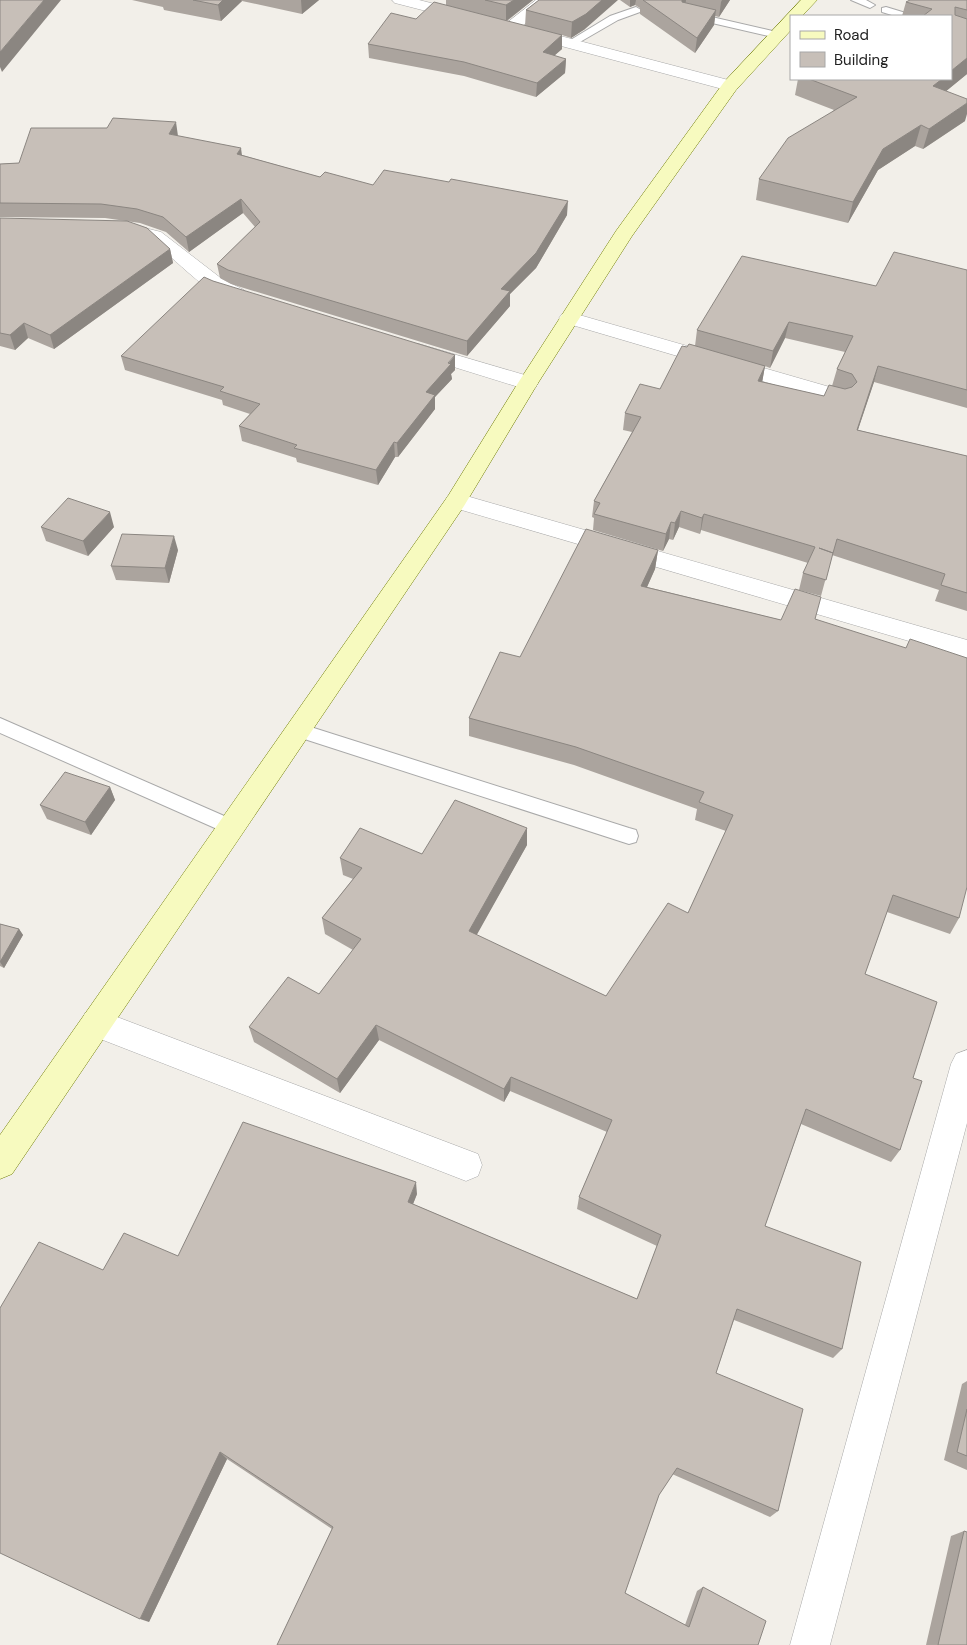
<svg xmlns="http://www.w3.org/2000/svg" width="967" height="1645" font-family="'DM Sans',sans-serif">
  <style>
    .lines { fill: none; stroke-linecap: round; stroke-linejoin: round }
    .service-casing { stroke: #a9a9a9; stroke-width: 2 }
    .minor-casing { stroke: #a9a9a9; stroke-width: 1 }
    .tertiary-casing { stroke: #a9a9a9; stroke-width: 1 }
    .secondary-casing { stroke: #707d05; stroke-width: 1 }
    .service { fill: #fff; fill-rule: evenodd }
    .minor { fill: #fff; fill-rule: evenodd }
    .tertiary { fill: #fff; fill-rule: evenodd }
    .secondary { fill: #f7fabf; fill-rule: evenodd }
    .wall { fill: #aba49e; fill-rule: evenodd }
    .shaded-wall { fill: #8b8681 }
    .building { fill: #c7bfb8; stroke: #8b8681 }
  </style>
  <rect width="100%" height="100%" fill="#f2efe9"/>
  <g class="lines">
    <defs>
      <path id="service" d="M 851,0 L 866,0 L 875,5 L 870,8 Z
        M 636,7 L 641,10 L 640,12 L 618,20 L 573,46 L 565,46 L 564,44 L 610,16 Z
        M 886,7 L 909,14 L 910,16 L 895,16 L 882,12 L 882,8 Z
        M 690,12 L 781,33 L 782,35 L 777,38 L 686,17 L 685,15 Z
        M 0,718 L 238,822 L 240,827 L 238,832 L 231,835 L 224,832 L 0,733 Z
        M 298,723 L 629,828 L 636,830 L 638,836 L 636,842 L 629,844 L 292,735 L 289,730 L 292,725 Z"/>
      <path id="minor" d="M 536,0 L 554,0 L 516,31 L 504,31 L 502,28 L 504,25 Z
        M 121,222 L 161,232 L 222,279 L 244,290 L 247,294 L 244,298 C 211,306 175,254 148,240 C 137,234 126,235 114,232 L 112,228 L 114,224 Z
        M 569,312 L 847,392 L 851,397 L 847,402 L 840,404 L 562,322 L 559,318 L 562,314 Z
        M 419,344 L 535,378 L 538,383 L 535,388 L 528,390 L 412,354 L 409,350 L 412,346 Z
        M 456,493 L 967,640 L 967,658 L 448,506 L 445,501 L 448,496 Z
        M 96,1009 L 478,1154 L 482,1165 L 478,1176 L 466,1181 L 85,1033 L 81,1023 L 85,1013 Z
        M 967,1050 L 967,1123 L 830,1645 L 790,1645 L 951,1064 L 956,1054 Z"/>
      <path id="tertiary" d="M 392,0 L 419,0 L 470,13 L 473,16 L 465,21 L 395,3 Z
        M 526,27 L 736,82 L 738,86 L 736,90 L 730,91 L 520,35 L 518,32 L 520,29 Z"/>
      <path id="secondary" d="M 801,0 L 817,0 L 802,16 L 791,16 L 791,30 L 736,90 L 632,236 L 538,383 L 464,506 L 12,1174 L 0,1179 L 0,1135 L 448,496 L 518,383 L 616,231 L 724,82 Z"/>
    </defs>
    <!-- service casing -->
    <use href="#service" class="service-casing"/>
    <!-- minor casing -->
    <use href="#minor" class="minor-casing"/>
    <!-- tertiary casing -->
    <use href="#tertiary" class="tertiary-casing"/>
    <!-- secondary casing -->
    <use href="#secondary" class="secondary-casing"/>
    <!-- service -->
    <use href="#service" class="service"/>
    <!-- minor -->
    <use href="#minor" class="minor"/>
    <!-- tertiary -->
    <use href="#tertiary" class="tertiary"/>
    <!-- secondary -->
    <use href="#secondary" class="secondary"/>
  </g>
  <!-- wall -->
  <path class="wall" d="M 132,0 L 319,0 L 302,14 L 242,1 L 221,21 L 164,10 L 163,7 Z
    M 446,0 L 533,0 L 507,21 L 525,26 L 526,10 L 539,0 L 585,29 L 571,38 L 562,35 L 562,49 L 554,56 L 566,59 L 565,73 L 536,97 L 464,76 L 369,58 L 368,44 L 446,5 Z
    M 620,0 L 730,0 L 719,17 L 715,16 L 714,25 L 695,53 L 640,14 L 640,8 L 635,5 L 630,7 Z
    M 967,0 L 967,74 L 946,91 L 965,121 L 923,149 L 915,146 L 878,170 L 848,223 L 756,200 L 759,179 L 834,110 L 795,95 L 798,79 L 951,79 L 951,16 L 902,16 L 906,2 Z
    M 178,136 L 242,155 L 320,177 L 567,215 L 536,268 L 510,294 L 510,306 L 467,356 L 231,284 L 220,278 L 217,264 L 255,227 L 243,213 L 189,252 L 166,232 L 140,223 L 105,218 L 0,217 L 0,164 L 19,163 Z
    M 0,218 L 170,249 L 173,263 L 54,349 L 28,338 L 15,350 L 0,346 Z
    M 967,270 L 967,408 L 874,382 L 858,430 L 967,456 L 967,611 L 935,601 L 939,590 L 832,555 L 821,596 L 799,590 L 803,573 L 808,563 L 701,530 L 700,534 L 679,527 L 673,540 L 669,539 L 663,551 L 593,530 L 594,518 L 592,517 L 594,501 L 632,432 L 623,430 L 625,413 L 660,389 L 687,347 L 695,346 L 697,330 L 876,286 ZM 785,338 L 845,352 L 837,369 L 832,386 L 824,396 L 762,382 L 765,366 L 770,368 Z
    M 213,281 L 455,370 L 451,374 L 452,379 L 435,397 L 435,409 L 398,457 L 395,457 L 378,485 L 297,462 L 296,458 L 242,441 L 239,426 L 250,414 L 223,405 L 222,400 L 125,370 L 121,356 Z
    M 41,527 L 114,527 L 88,556 L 46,541 Z
    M 178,550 L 169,583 L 116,580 L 111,566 Z
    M 658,550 L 655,569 L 647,587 L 781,620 L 815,619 L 959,918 L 950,934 L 887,912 L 865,974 L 913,1078 L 900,1150 L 891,1162 L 801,1124 L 765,1226 L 842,1349 L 833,1358 L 734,1320 L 716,1373 L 778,1511 L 770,1517 L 672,1474 L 659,1495 L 625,1593 L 685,1625 L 697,1591 L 703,1587 L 758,1645 L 277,1645 L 332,1529 L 227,1459 L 149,1622 L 103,1270 L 178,1256 L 417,1194 L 413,1204 L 637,1299 L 657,1246 L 577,1209 L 579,1197 L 607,1132 L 510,1091 L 504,1102 L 379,1040 L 340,1093 L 254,1042 L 249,1027 L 319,994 L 353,950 L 325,934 L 322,918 L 353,879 L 343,875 L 340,858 L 422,854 L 527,828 L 527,845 L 476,935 L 606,996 L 688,913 L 726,831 L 695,820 L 697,809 L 574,765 L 469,736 L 469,718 L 520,657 Z
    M 110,787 L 115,800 L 91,835 L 47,819 L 40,805 Z
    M 0,924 L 19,929 L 23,935 L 4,968 L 0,966 Z
    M 967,1381 L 967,1470 L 944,1460 L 962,1384 Z
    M 964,1531 L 967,1645 L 926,1645 L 951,1536 Z"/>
  <!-- shaded-wall -->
  <path class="shaded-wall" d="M 44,0 L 61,0 L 2,72 L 0,67 L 0,52 Z
    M 223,0 L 241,0 L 242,1 L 221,21 L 218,5 Z
    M 301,0 L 319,0 L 302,14 Z
    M 514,0 L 533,0 L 506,21 L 506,5 Z
    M 602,0 L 618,0 L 585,29 L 571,38 L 572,22 Z
    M 630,0 L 636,0 L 635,5 L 630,7 Z
    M 681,0 L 686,0 L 685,9 Z
    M 722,0 L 730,0 L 719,17 L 721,2 Z
    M 716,10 L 714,25 L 695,53 L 697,38 Z
    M 562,35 L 562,49 L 542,66 L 543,52 Z
    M 967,58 L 967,74 L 928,106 L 933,86 L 942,79 L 951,79 L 951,71 Z
    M 566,59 L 565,73 L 536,97 L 537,83 Z
    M 967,103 L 967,114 L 965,121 L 923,149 L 929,129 Z
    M 176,122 L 178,136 L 169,134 Z
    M 921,125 L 915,146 L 878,170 L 848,223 L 853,202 L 883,149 Z
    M 241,148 L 243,163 L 237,154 Z
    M 241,199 L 243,213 L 189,252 L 186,237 Z
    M 568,201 L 567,215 L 536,268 L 510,294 L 510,306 L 467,356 L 467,341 L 501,289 Z
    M 170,249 L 173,263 L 54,349 L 50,335 Z
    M 789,322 L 785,338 L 770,368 L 773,351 Z
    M 24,323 L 28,338 L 15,350 L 10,335 Z
    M 455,355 L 455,370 L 451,374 L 452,379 L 435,397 L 435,409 L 398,457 L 397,443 L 426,392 Z
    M 765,366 L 762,383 L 758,381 Z
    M 878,366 L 874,382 L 852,447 L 857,430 Z
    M 394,442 L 395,457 L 378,485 L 376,470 Z
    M 681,511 L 679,527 L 673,540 L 675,523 Z
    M 110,512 L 114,527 L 88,556 L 83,541 Z
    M 704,514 L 701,530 L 700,534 L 702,518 Z
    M 671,522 L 669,539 L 663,551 L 666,534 Z
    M 174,536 L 178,550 L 169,583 L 165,568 Z
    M 658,550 L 655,569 L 639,605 L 641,586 Z
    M 110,787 L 115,800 L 91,835 L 85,822 Z
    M 527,828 L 527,845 L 470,947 L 469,931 Z
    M 19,929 L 23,935 L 4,968 L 0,962 Z
    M 376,1025 L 379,1040 L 340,1093 L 337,1079 Z
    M 511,1077 L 510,1091 L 504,1102 L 504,1089 Z
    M 416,1182 L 417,1194 L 409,1214 L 408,1202 Z
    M 220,1452 L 227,1459 L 149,1622 L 140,1619 Z"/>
  <!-- building -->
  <path class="building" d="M 0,0 L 44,0 L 0,52 Z
    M 193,0 L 223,0 L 218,5 Z
    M 485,0 L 514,0 L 506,5 Z
    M 539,0 L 602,0 L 586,14 L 572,22 L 526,10 Z
    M 643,0 L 682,0 L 682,2 L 716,10 L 697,38 Z
    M 910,0 L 967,0 L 967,10 L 955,7 L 955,15 L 967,19 L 967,58 L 951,71 L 951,16 L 923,16 L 932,9 L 906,2 Z
    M 434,2 L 562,35 L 543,52 L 566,59 L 537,83 L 464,62 L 368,44 L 391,13 L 416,19 Z
    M 809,79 L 942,79 L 933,86 L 967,99 L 967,103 L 929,129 L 921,125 L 883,149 L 853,202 L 759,179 L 788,138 L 857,97 Z
    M 113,118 L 176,122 L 169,134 L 241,148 L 237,154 L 320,177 L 325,172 L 373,185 L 384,170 L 449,182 L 451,179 L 568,201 L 536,253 L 501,289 L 510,291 L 467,341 L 228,270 L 217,264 L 260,222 L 241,199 L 186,237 L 163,217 L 137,209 L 101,204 L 0,203 L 0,164 L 19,163 L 31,128 L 107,128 Z
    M 0,218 L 127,221 L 147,228 L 170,249 L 50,335 L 24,323 L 10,335 L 0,333 Z
    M 894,252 L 967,270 L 967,390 L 878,366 L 857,430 L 967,456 L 967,593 L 941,585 L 945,574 L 837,539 L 833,553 L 819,548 L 833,553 L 826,580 L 803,573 L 815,547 L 704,514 L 702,518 L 681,511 L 675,523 L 671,522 L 666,534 L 594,514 L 600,503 L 594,501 L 641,417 L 625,413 L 640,384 L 660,389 L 682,346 L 687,347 L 689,344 L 765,366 L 758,381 L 824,396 L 829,385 L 845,389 L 852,387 L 857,382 L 852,374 L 837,369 L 853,336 L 789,322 L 773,351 L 697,330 L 742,256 L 876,286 Z
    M 204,277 L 213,281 L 455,355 L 448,363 L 451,364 L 426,392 L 435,395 L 397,443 L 394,442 L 376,470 L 294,448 L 297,445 L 239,426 L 260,404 L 220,391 L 224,387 L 121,356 Z
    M 68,498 L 110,512 L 83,541 L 41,527 Z
    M 586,529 L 658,550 L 641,586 L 781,620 L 795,589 L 821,597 L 815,619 L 906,648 L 910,639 L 967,658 L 967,887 L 959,918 L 893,895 L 865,974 L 937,1002 L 913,1078 L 922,1081 L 900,1150 L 806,1109 L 765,1226 L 861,1262 L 842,1349 L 737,1309 L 716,1373 L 803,1409 L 778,1511 L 677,1468 L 659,1495 L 625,1593 L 689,1627 L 703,1587 L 766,1621 L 758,1645 L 277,1645 L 333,1527 L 220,1452 L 140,1619 L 0,1553 L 0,1308 L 39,1242 L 103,1270 L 124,1233 L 178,1256 L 243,1122 L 416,1182 L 408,1202 L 637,1299 L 661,1235 L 579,1197 L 612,1120 L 511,1077 L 504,1089 L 376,1025 L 337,1079 L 249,1027 L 288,977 L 319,994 L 361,939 L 322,918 L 362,868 L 340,858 L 360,828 L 422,854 L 455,800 L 527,828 L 469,931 L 606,996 L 668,903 L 688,913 L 733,815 L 699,802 L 704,792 L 576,747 L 469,718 L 500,652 L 520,657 Z
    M 122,534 L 174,536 L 165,568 L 111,566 Z
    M 65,772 L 110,787 L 85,822 L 40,805 Z
    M 0,924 L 19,929 L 0,962 Z
    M 967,1409 L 967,1456 L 957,1452 Z
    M 964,1531 L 967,1532 L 967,1645 L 938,1645 Z"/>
  <!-- legend -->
  <rect x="790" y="15" width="162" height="65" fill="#ffffff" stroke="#a7a7a7"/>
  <rect x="800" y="31" width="25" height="8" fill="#f7fabf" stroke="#a7a7a7"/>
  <text x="834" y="40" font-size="15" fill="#222222">Road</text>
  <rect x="800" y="52" width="25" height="15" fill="#c7bfb8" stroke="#a7a7a7"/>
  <text x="834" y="65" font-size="15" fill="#222222">Building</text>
</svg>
